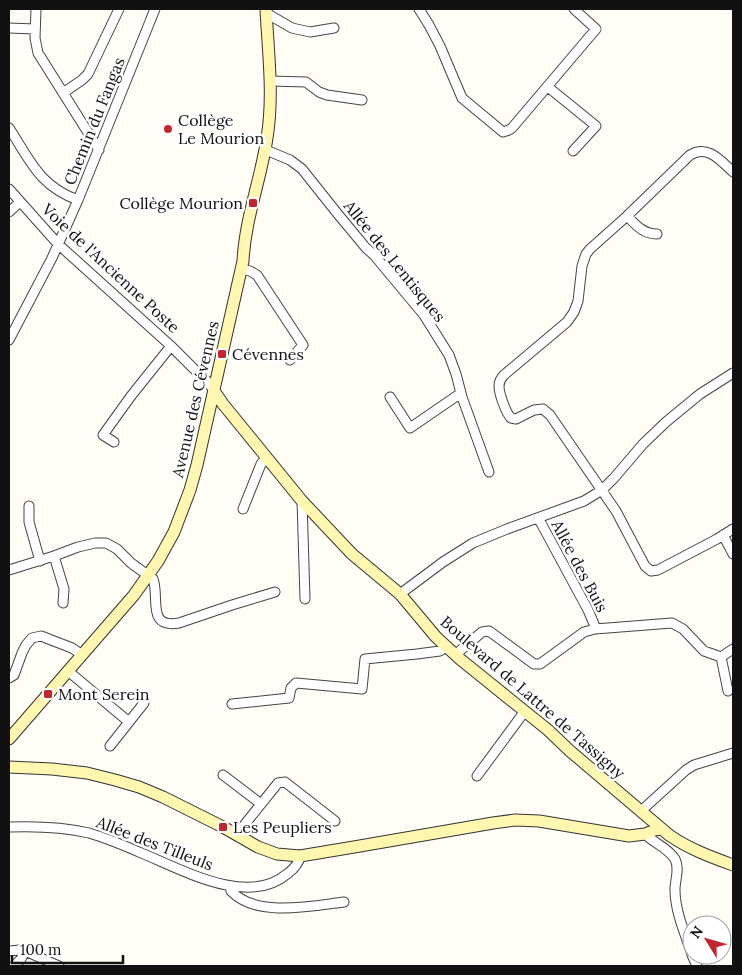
<svg xmlns="http://www.w3.org/2000/svg" width="742" height="975" font-family="Lora,serif">
  <style>
    .lines { fill: none; stroke-linecap: round; stroke-linejoin: round }
    .street-casing { stroke: #444; stroke-width: 11 }
    .secondary-casing { stroke: #333; stroke-width: 13 }
    .street { stroke: #fff; stroke-width: 9 }
    .secondary { stroke: #fff6b0; stroke-width: 11 }
    .poi-dot { fill: #c4262e; stroke: #fff; stroke-width: 2 }
    .labels { text-anchor: middle; stroke-width: 5; stroke-linejoin: round; paint-order: stroke }
    .poi-label { font-size: 16px; fill: #111; stroke: #fff; text-anchor: start }
    .street-label { font-size: 16px; fill: #111; stroke: #fff }
  </style>
  <rect width="100%" height="100%" fill="#fffdf5"/>
  <g class="lines">
    <defs>
      <path id="street" d="M 36,9 L 35,38 L 38,53 L 99,150
        M 419,9 L 429,25 L 440,46 L 462,98 L 503,132 L 509,130 L 512,128 L 596,29 L 574,9
        M 266,13 L 292,28 L 310,32 L 334,28
        M 9,28 L 35,29
        M 270,81 L 306,82 L 319,92 L 327,95 L 362,100
        M 548,87 L 596,126 L 573,151
        M 63,93 L 82,80 L 88,74 L 119,9
        M 9,128 C 30,160 39,186 78,200
        M 266,150 L 290,160 L 302,169 L 337,213 L 366,248 L 374,255 L 424,315 L 449,355 L 456,374 L 462,397 L 489,472
        M 733,172 C 721,161 708,144 690,155 L 627,216 L 590,249 L 586,254 L 582,266 L 578,301 L 574,312 L 567,322 L 504,375 C 501,378 499,382 499,386 C 499,394 506,413 511,418 L 516,419 L 534,410 L 543,409 L 550,415 L 616,511 L 645,566 L 651,571 L 658,570 L 717,539 L 733,529
        M 9,189 L 58,244 L 171,346 L 194,369 L 208,382 L 214,391
        M 9,212 L 20,202
        M 627,216 C 636,225 643,234 657,234
        M 241,269 L 250,271 L 257,275 L 303,345 L 290,360
        M 9,340 L 52,258 L 78,200 L 155,9
        M 390,397 L 410,428 L 461,393
        M 114,442 L 103,435 L 131,396 L 171,346
        M 302,501 L 305,599
        M 29,506 L 29,522 L 40,561
        M 243,509 L 261,464 L 266,458
        M 537,518 L 541,523 L 588,610 L 594,624 L 595,629
        M 723,535 L 733,554
        M 54,556 L 64,589 L 63,603
        M 9,570 L 54,556 L 78,547 L 95,543 L 106,543 L 117,549 L 131,563 L 153,579 C 160,597 146,629 179,623 L 232,605 L 275,592
        M 400,594 L 443,562 L 473,543 L 507,529 L 584,501 L 602,490 L 614,478 L 643,444 L 666,422 L 700,394 L 733,373
        M 455,655 L 482,632 L 489,631 L 534,664 L 540,664 L 584,632 L 595,629 L 672,623 L 683,629 L 704,651 L 721,657 L 728,691
        M 721,657 L 733,649
        M 68,671 L 129,722
        M 9,678 L 14,675 L 22,653 L 26,645 L 32,638 L 41,636 L 72,648 L 82,655
        M 232,704 L 289,698 L 291,688 L 296,683 L 362,689 L 365,659 L 417,654 L 440,651 L 446,647
        M 110,746 L 144,703
        M 223,775 L 261,804
        M 477,776 L 525,711
        M 641,811 L 686,770 L 694,765 L 733,753
        M 9,827 C 35,826 63,827 89,833 C 106,838 123,845 139,852 C 179,868 247,908 287,874 C 294,869 299,864 300,856
        M 645,834 C 654,843 668,848 675,859 C 680,869 675,879 675,890 C 675,911 685,934 692,954
        M 238,836 L 241,829 L 278,783 L 285,782 L 335,821
        M 230,886 L 231,891 C 256,918 312,906 344,902
        M 9,951 L 20,950 L 25,951 L 59,966
        M 692,955 L 697,966
        M 14,966 L 21,959 L 25,951"/>
      <path id="secondary" d="M 214,391 L 223,404 L 302,501 L 352,554 L 400,594 L 436,637 L 460,659 L 548,730 L 570,751 L 669,835 C 689,849 711,857 733,865
        M 9,739 L 134,595 L 158,561 L 174,532 L 190,490 L 197,465 L 243,261 C 245,219 261,179 267,138 C 274,95 268,52 266,9
        M 9,767 L 52,769 L 87,773 L 115,780 L 139,787 L 163,797 L 223,827 L 258,847 L 277,854 L 300,856 L 354,847 L 493,823 L 515,820 L 539,821 L 629,836 L 645,834 L 660,828"/>
    </defs>
    <!-- street casing -->
    <use href="#street" class="street-casing"/>
    <!-- secondary casing -->
    <use href="#secondary" class="secondary-casing"/>
    <!-- street -->
    <use href="#street" class="street"/>
    <!-- secondary -->
    <use href="#secondary" class="secondary"/>
  </g>
  <!-- markers -->
  <g class="poi-dot">
    <circle cx="168" cy="129" r="5"/>
    <rect x="248" y="198" width="10" height="10" rx="2.5"/>
    <rect x="217" y="349" width="10" height="10" rx="2.5"/>
    <rect x="43" y="689" width="10" height="10" rx="2.5"/>
    <rect x="218" y="822" width="10" height="10" rx="2.5"/>
  </g>
  <g class="labels">
    <!-- poi labels -->
    <g class="poi-label">
      <text x="178" y="126">Collège<tspan x="178" dy="18">Le Mourion</tspan></text>
      <text x="243" y="209" text-anchor="end">Collège Mourion</text>
      <text x="232" y="360">Cévennes</text>
      <text x="58" y="700">Mont Serein</text>
      <text x="233" y="833">Les Peupliers</text>
    </g>
    <!-- street labels -->
    <g class="street-label">
      <text transform="translate(94 121) rotate(-68)" y="6">Chemin du Fangas</text>
      <text transform="translate(395 261) rotate(51)" y="6">Allée des Lentisques</text>
      <text transform="translate(111 268) rotate(43)" y="6">Voie de l'Ancienne Poste</text>
      <text transform="translate(195 399) rotate(-77)" y="6">Avenue des Cévennes</text>
      <text transform="translate(580 566) rotate(62)" y="6">Allée des Buis</text>
      <text transform="translate(533 697) rotate(41)" y="6">Boulevard de Lattre de Tassigny</text>
      <text transform="translate(155 843) rotate(21)" y="6">Allée des Tilleuls</text>
    </g>
  </g>
  <!-- border -->
  <rect width="742" height="975" fill="none" stroke="#111111" stroke-width="20"/>
  <!-- north arrow -->
  <g transform="translate(707 940) rotate(307)"><circle r="24" fill="#ffffff" stroke="#a0a0a0"/>
  <path d="M0-4L9 19L0 12L-9 19Z" fill="#c4262e"/>
  <text y="-8" font-size="14" font-weight="bold" text-anchor="middle" fill="#111111">N</text>
  </g>
  <!-- scale -->
  <path d="M12 955v8h111v-8" fill="none" stroke="#111111" stroke-width="2.5"/>
  <text x="20" y="955" font-size="15" fill="#111111" stroke="#ffffff" stroke-width="4" paint-order="stroke">100 m</text>
</svg>
